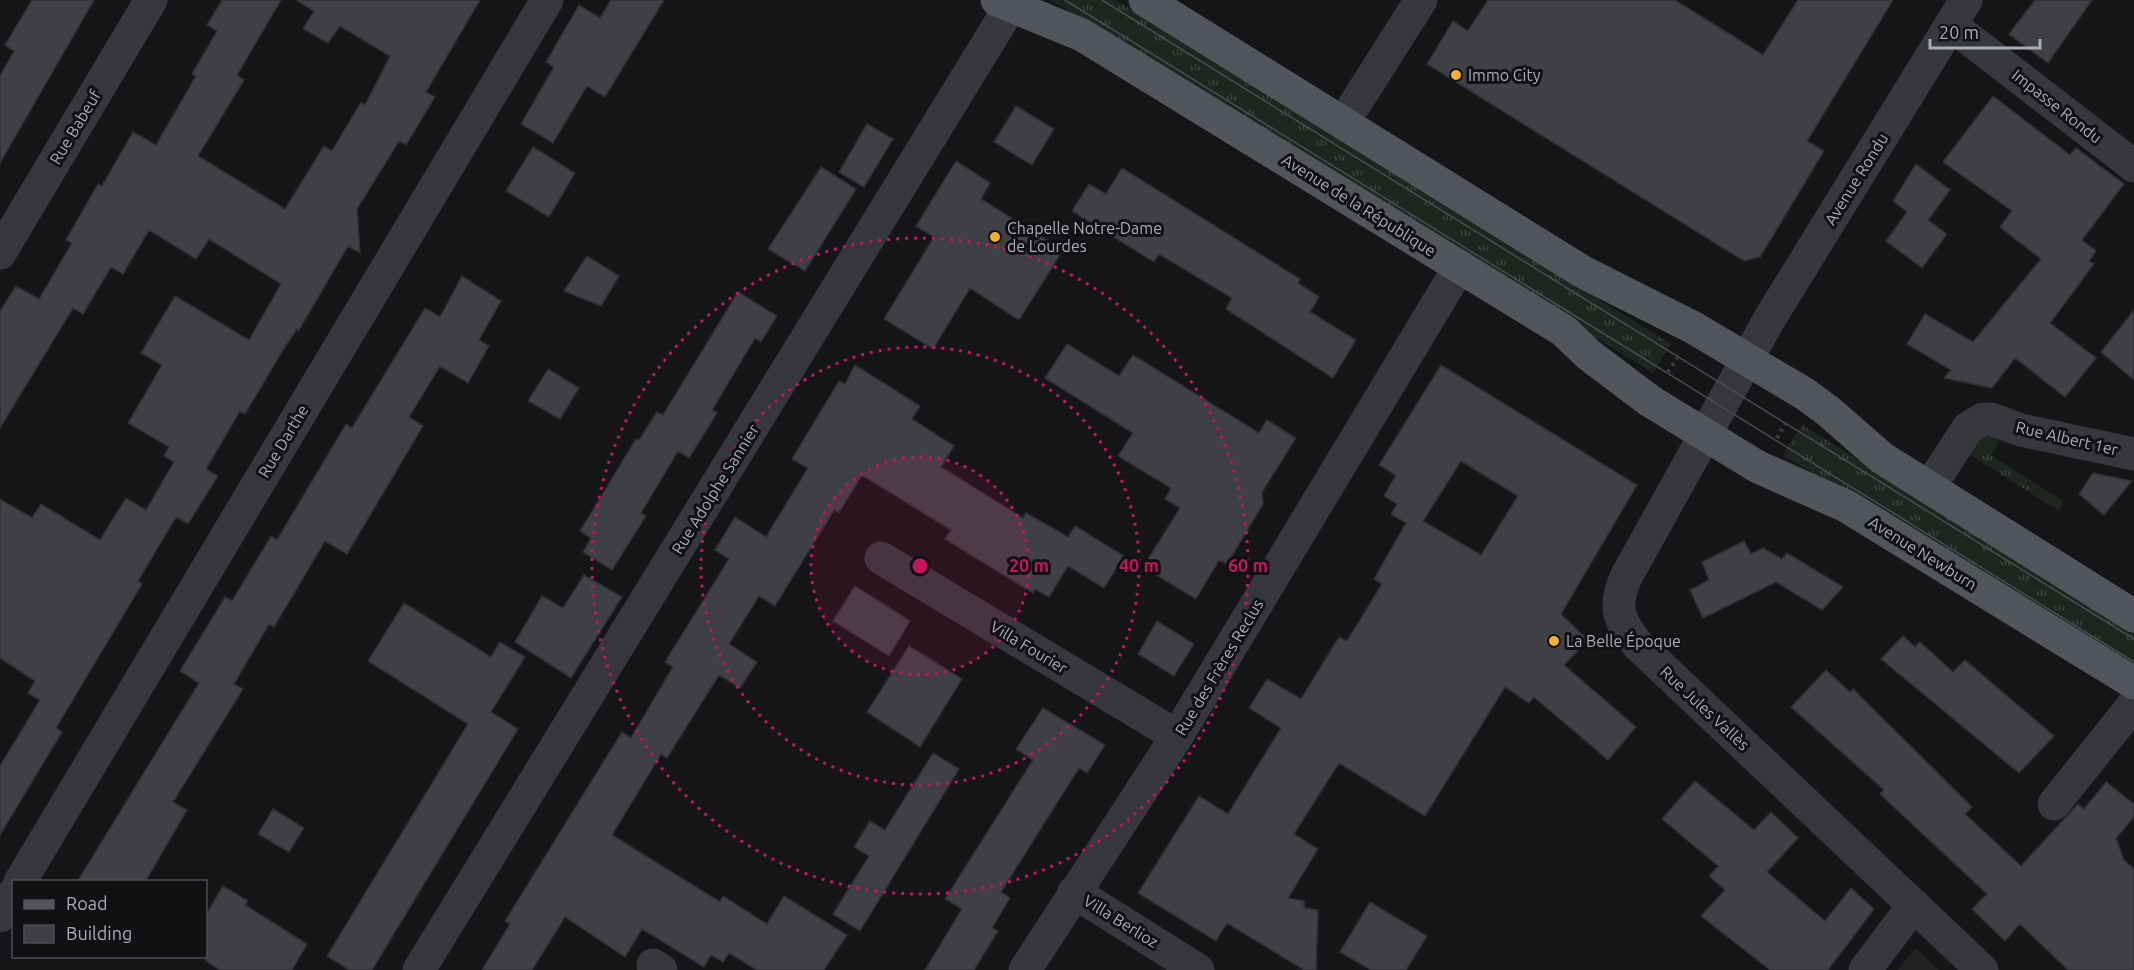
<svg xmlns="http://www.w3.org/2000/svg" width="2134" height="970" font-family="Ubuntu,sans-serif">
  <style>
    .built { fill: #222225 }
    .grass { fill: url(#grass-tufts) }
    .building { fill: #404145; stroke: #303034; stroke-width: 1.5; fill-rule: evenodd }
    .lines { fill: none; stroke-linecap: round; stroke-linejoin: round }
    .path { stroke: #3d3f44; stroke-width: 4; stroke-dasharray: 3 4.5; stroke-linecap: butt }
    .minor { stroke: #37383d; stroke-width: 33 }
    .primary { stroke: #53555c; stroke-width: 33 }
    .tram { stroke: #4a4c52; stroke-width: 1.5 }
    .ring { fill: none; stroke: #c2185b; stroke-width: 3; stroke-dasharray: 3 6 }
    .poi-dot { fill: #f2b134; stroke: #111113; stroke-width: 2 }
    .labels { text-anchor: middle; stroke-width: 6; stroke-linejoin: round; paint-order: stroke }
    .poi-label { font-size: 16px; fill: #a8adb8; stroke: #111113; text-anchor: start }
    .street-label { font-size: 16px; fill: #a8adb8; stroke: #111113 }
    .centre { fill: #c2185b; stroke: #111113; stroke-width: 3 }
    .ring-label { font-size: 18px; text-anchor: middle; font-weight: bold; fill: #c2185b; stroke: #111113; stroke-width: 6; stroke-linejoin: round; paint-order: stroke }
  </style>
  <defs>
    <pattern id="grass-tufts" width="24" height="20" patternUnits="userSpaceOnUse" patternTransform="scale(1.5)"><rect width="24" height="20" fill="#1e261f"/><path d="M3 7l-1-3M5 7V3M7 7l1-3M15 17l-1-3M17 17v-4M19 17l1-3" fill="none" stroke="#3c433d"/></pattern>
  </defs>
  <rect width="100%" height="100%" fill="#161618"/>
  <!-- built -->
  <path class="built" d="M 1915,948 L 1939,970 L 1898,970 Z"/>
  <!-- grass -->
  <path class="grass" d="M 1051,0 L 1116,0 L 1671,344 L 1653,373 Z
    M 1802,425 L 2134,629 L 2134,672 L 1783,455 Z
    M 2005,431 L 1991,455 L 2063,501 L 2059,511 L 1967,453 L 1985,432 Z"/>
  <!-- building -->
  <path class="building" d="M 32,0 L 94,0 L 0,163 L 0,76 L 14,51 L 5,45 Z
    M 222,0 L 281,0 L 237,75 L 244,80 L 198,156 L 285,209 L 324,146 L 332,151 L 361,102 L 365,105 L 390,56 L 340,26 L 328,43 L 303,29 L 314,11 L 296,0 L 480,0 L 426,92 L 435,97 L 406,145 L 399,141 L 357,209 L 360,253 L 348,246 L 299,330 L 297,329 L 283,350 L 245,414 L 240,411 L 206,469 L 218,476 L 188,524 L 176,517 L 138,581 L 142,584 L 56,728 L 62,732 L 0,835 L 0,766 L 40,700 L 28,693 L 35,681 L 0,658 L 0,499 L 32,518 L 41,504 L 100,540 L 126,498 L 146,510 L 174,462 L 164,456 L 169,447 L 128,423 L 162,365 L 141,353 L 175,296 L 249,340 L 281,284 L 209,239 L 196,259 L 149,230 L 123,274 L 111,267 L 83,314 L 73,308 L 0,428 L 0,311 L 16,286 L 39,299 L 72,243 L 66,240 L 98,184 L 102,186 L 133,132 L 156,145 L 196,76 L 192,74 L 217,31 L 207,25 Z
    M 611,0 L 664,0 L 605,97 L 587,86 L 553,143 L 521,124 L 554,67 L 546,62 L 579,5 L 600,18 Z
    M 1488,0 L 1675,0 L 1763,55 L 1798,0 L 1893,0 L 1807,141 L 1824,151 L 1760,257 L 1744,261 L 1427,64 L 1453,21 L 1468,31 Z
    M 2035,0 L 2092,0 L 2048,63 L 2009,34 Z
    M 1993,96 L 2070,155 L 2076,148 L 2124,184 L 2082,240 L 2096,251 L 2089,261 L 2094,264 L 2050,323 L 2096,358 L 2065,397 L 2015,358 L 1992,388 L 1944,378 L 1951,370 L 1907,344 L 1925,314 L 1973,342 L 2041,259 L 2000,227 L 2012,211 L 1943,162 Z
    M 1016,106 L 1054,129 L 1032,165 L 994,142 Z
    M 867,124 L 893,139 L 864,187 L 839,172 Z
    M 533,147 L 575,173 L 549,217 L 506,191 Z
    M 956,161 L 990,183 L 981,199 L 1063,250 L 1019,320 L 970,288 L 933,349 L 884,319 L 934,237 L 916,226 Z
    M 1916,164 L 1950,190 L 1928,220 L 1947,234 L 1922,268 L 1886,241 L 1907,212 L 1893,201 Z
    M 821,167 L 856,189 L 805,271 L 768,249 Z
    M 1122,168 L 1300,279 L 1298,283 L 1319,297 L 1310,312 L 1356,340 L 1333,378 L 1226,309 L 1232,298 L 1159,254 L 1154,262 L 1072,211 L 1089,184 L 1106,194 Z
    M 587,256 L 619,276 L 601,306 L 564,291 Z
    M 462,276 L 501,301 L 479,340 L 489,346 L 468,383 L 440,366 L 409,417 L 423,426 L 347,554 L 325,541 L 274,627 L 269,624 L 234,684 L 243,689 L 173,802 L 187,810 L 145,882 L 77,882 L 199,683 L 180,671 L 225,597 L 232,601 L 271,536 L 277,540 L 346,424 L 352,428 L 425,308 L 440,317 Z
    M 738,292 L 777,316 L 761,342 L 755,338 L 712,410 L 717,413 L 689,458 L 678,451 L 641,513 L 646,516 L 612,570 L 583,552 L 591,538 L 580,531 L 636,439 L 639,440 L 657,412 L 663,415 Z
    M 2134,310 L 2134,380 L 2101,352 Z
    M 1067,344 L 1119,376 L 1133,355 L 1259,433 L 1267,420 L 1296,438 L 1262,492 L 1263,504 L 1227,564 L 1219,560 L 1196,599 L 1143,567 L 1180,508 L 1165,499 L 1171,488 L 1118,456 L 1133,433 L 1045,378 Z
    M 855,365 L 920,406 L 912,419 L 954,446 L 941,467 L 1023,518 L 1026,513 L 1068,537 L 1075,526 L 1124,556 L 1104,588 L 1068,566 L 1049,597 L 1035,589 L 1033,593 L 945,539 L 951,530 L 862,475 L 839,512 L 834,510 L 775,606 L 759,596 L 729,644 L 757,662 L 740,688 L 719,675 L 667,758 L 661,754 L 612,835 L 720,902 L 723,896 L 767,924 L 784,896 L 847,935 L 824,970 L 757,970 L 729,953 L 723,962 L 711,955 L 704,967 L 642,929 L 625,957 L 565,917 L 532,970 L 482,970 L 510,924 L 505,921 L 622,732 L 631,738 L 673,667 L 665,662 L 729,559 L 715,550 L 735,517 L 766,537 L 808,468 L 792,459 L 839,381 L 845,384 Z
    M 1441,365 L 1637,485 L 1561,614 L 1588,640 L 1564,665 L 1636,727 L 1608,760 L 1534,697 L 1529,703 L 1505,687 L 1425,816 L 1339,763 L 1294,834 L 1318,849 L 1288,898 L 1304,901 L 1304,908 L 1318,910 L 1316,970 L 1304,970 L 1227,923 L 1216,941 L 1138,893 L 1199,796 L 1228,814 L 1281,728 L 1249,708 L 1267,679 L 1301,699 L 1339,637 L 1347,641 L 1382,584 L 1374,579 L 1406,523 L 1391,514 L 1397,504 L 1384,496 L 1396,475 L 1379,465 ZM 1461,461 L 1518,496 L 1481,555 L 1423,521 Z
    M 548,369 L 579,388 L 560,419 L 528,401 Z
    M 2093,473 L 2132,481 L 2104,515 L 2079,494 Z
    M 1744,541 L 1751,554 L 1763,548 L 1782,559 L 1787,553 L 1843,587 L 1822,610 L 1776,582 L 1703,618 L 1690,590 L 1709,580 L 1702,562 Z
    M 584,575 L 622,597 L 571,678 L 515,642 L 542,596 L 563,608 Z
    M 855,586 L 910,621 L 889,656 L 833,621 Z
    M 404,603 L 491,657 L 500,642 L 525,657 L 491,712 L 518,729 L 372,970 L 349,970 L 327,956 L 468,724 L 368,661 Z
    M 1157,621 L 1194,644 L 1174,676 L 1138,654 Z
    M 1903,636 L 1915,647 L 1920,642 L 1953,672 L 1965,660 L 2054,736 L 2019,773 L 1881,659 Z
    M 909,646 L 962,679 L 920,747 L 867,712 Z
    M 1826,670 L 1850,692 L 1853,689 L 1972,807 L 1965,814 L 2021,866 L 2078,804 L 2084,809 L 2106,782 L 2134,804 L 2134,817 L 2116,838 L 2124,860 L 2134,869 L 2134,970 L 2068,970 L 2020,924 L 2005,941 L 1972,909 L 1987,894 L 1880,794 L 1884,790 L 1791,707 Z
    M 1043,708 L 1105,745 L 1087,773 L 1079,768 L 1001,892 L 1010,898 L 992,928 L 998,931 L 974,970 L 925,970 L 962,909 L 945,899 L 1033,760 L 1016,749 Z
    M 933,753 L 959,769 L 860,931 L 833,914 L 869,856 L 854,847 L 870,821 L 885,830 Z
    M 1695,781 L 1754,830 L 1771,812 L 1798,838 L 1767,872 L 1825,921 L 1851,888 L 1874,909 L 1828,970 L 1770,970 L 1701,916 L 1725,890 L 1709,876 L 1718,866 L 1662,819 Z
    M 273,809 L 304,828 L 289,852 L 258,834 Z
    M 223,886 L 248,901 L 245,905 L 307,944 L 292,970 L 220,970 L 206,961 L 206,915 Z
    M 1370,902 L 1427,936 L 1406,970 L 1371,970 L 1340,952 Z"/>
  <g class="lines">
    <!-- path -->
    <path class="path" d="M 1668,372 L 1677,358
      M 1777,438 L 1785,424"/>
    <!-- minor -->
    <path class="minor" d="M 1966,0 L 1770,318 L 1626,577 C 1613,607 1618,620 1638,645 L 1982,970
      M 1951,25 L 2134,166
      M 1343,123 L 1421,0
      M 0,253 L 151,0
      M 1929,488 L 1968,428 L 1983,419 L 1991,419 L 2021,430 L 2134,454
      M 881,558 L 1177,736
      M 2054,804 L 2134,704
      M 20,882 L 547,0
      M 1074,892 L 1198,970
      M 0,916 L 14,893
      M 653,965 L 661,970
      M 419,970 L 1010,7
      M 1025,970 L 1177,736 L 1460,266
      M 1865,970 L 1914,905"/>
    <!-- primary -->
    <path class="primary" d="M 997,0 L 1082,35 L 1564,331 L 1589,355 L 1650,401 L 1758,467 L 1846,506 L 2134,683
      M 1145,0 L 1583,272 L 1694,328 L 1805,394 L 1828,411 L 1882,458 L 2134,616"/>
    <!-- tram -->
    <path class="tram" d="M 1065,0 L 2134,662
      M 1102,0 L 2134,639"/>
  </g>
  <!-- distance rings -->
  <circle cx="920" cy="566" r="109" fill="#c2185b" fill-opacity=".12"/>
  <g class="ring">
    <circle cx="920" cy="566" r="109"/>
    <circle cx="920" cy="566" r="219"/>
    <circle cx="920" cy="566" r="328"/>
  </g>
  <!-- markers -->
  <g class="poi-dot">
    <circle cx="1456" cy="75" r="6"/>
    <circle cx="995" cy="237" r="6"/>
    <circle cx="1554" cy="641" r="6"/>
  </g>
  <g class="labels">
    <!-- poi labels -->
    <g class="poi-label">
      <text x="1468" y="81">Immo City</text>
      <text x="1007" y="234">Chapelle Notre-Dame<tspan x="1007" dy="18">de Lourdes</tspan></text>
      <text x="1566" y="647">La Belle Époque</text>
    </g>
    <!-- street labels -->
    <g class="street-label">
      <text transform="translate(2057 106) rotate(38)" y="6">Impasse Rondu</text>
      <text transform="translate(75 127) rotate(-59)" y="6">Rue Babeuf</text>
      <text transform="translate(1856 179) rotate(-58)" y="6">Avenue Rondu</text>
      <text transform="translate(1359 205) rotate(32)" y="6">Avenue de la République</text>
      <text transform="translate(2067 438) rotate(13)" y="6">Rue Albert 1er</text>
      <text transform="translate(283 441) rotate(-59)" y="6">Rue Darthe</text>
      <text transform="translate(715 489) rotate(-58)" y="6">Rue Adolphe Sannier</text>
      <text transform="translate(1923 553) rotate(32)" y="6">Avenue Newburn</text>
      <text transform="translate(1029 647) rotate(31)" y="6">Villa Fourier</text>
      <text transform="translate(1219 667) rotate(-59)" y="6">Rue des Frères Reclus</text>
      <text transform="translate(1705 708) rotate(43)" y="6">Rue Jules Vallès</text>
      <text transform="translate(1121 921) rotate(32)" y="6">Villa Berlioz</text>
    </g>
  </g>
  <circle cx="920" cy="566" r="9" class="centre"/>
  <g class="ring-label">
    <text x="1029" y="572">20 m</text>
    <text x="1139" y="572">40 m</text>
    <text x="1248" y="572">60 m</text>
  </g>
  <!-- legend -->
  <rect x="12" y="880" width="195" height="78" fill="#111113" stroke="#4d4f55" stroke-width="1.5"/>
  <rect x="24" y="900" width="30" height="9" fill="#53555c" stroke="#4d4f55" stroke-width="1.5"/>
  <text x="66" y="910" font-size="18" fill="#a8adb8">Road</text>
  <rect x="24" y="925" width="30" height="18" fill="#404145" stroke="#4d4f55" stroke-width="1.5"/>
  <text x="66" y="940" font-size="18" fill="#a8adb8">Building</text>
  <!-- scale -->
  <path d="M1930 39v9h110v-9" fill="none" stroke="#a8adb8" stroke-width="3"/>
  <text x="1939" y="39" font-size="18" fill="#a8adb8" stroke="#111113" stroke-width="4.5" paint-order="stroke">20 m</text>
</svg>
